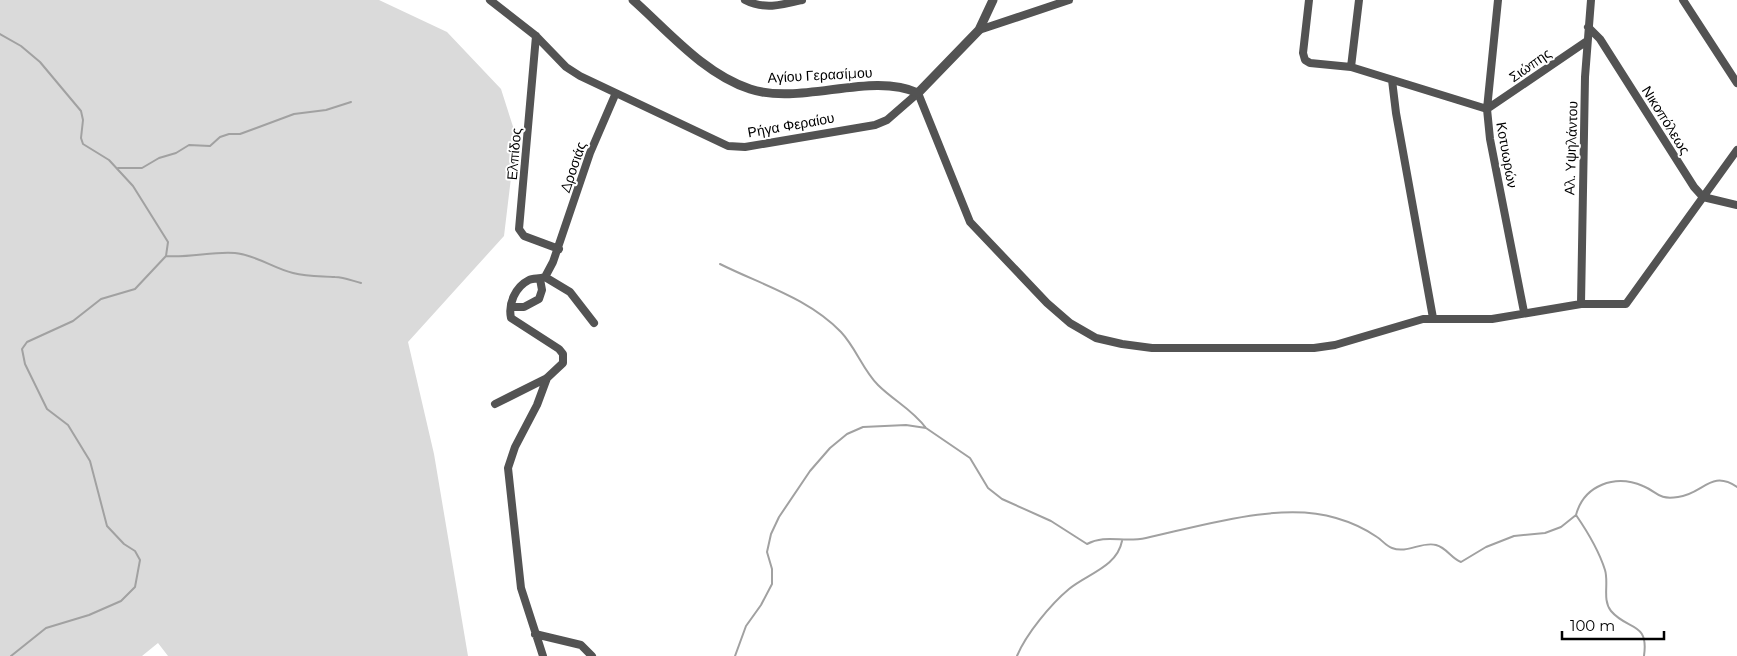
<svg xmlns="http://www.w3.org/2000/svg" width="1737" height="656" font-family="Montserrat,sans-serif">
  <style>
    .green { fill: #dadada }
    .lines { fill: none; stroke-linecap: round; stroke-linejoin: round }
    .stream { stroke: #a1a1a1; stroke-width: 2 }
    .minor { stroke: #535353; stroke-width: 8 }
    .tertiary { stroke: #535353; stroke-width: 9 }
    .labels { text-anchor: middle; stroke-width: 4; stroke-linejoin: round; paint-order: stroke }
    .street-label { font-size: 14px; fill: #000; stroke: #fff }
  </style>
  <rect width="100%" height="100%" fill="#fff"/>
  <!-- green -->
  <path class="green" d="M 0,0 L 379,0 L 447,32 L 501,89 L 516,136 L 504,236 L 408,342 L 434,454 L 468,656 L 168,656 L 158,643 L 142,656 L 0,656 Z"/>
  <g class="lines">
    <!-- stream -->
    <path class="stream" d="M 0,34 L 21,46 L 40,62 L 81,111 L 83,120 L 81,138 L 83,144 L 109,160 L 133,186 L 168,242 L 166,256 L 135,289 L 101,299 L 73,321 L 27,342 L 22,349 L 25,364 L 47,409 L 68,425 L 90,461 L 107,526 L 124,544 L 135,551 L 140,560 L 135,587 L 121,601 L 89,615 L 46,628 L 11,656
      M 118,168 L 142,168 L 159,158 L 176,153 L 189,145 L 210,146 L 220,137 L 229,134 L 240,134 L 294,114 L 326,110 L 351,102
      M 166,256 C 189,258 214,251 235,253 C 256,255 273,268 293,273 C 308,277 321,276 335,277 C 344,277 353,281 361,283
      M 720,264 C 762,285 808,298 841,332 C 856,348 863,370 878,385 C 894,401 912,409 926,428
      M 735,656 L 746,626 L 761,605 L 772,584 L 772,569 L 767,552 L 771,534 L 779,517 L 810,471 L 830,448 L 847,434 L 863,427 L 906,425 L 926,428 L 970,458 L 988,488 L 1002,499 L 1051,521 L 1087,544 C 1106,534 1123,543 1146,538 C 1201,526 1281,501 1336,518 C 1350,522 1364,528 1377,537 C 1382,540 1386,546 1392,548 C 1407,554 1422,541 1436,545 C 1447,548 1451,558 1461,562 L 1486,547 L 1514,536 L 1545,533 L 1561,527 L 1576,515
      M 1017,656 C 1026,634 1051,604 1069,589 C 1087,574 1117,567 1122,541
      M 1644,656 C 1649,621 1628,631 1611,611 C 1602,600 1609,583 1605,570 C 1599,551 1587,531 1576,515 C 1584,485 1615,474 1643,486 C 1658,492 1657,500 1678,497 C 1703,494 1711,469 1737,487"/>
    <!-- minor -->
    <path class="minor" d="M 490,0 L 536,36 L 566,67 L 580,76 L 728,146 L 745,147 L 875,125 L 887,120 L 918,93 L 970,222 L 1047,303 L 1070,323 L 1096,338 L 1122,344 L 1152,348 L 1314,348 L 1335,345 L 1423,319 L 1492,319 L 1581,304 L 1585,77 L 1591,0
      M 745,0 C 764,10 782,5 802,0
      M 1309,0 L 1303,53 L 1305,60 L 1310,63 L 1351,67
      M 1359,0 L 1351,67 L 1487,109 L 1587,41
      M 1498,0 L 1487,109 L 1490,139 L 1524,312
      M 1683,0 L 1737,83
      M 1588,27 L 1600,39 L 1694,187 L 1703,197 L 1737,205
      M 979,30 L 1069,0
      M 536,36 L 519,229 L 524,236 L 559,249
      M 1392,80 L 1396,113 L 1433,318
      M 545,277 L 570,292 L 594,323
      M 1581,304 L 1626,304 L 1737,150
      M 512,307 L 524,307 L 539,299 L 542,290 L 540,279
      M 495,404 L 547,378 L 563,363 L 563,354 L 559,349 L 511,318 C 508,304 515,287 529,280 C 533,278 539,279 545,277 L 553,262 L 590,153 L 615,95
      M 535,634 L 581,645 L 592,656
      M 543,656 L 521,588 L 508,468 L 515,447 L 537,405 L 547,378"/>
    <!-- tertiary -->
    <path class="tertiary" d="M 633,0 C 668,31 704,74 750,89 C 801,106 871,71 918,93 L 979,30 L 993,0"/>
  </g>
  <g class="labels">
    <!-- street labels -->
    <g class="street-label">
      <text transform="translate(1530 65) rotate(-35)" y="5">Σιώπης</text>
      <text transform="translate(820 75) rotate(-3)" y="5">Αγίου Γερασίμου</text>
      <text transform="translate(1666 120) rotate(58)" y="5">Νικοπόλεως</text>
      <text transform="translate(791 125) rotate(-10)" y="5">Ρήγα Φεραίου</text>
      <text transform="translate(1571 148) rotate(-88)" y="5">Αλ. Υψηλάντου</text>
      <text transform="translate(514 154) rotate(-85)" y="5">Ελπίδος</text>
      <text transform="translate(1507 155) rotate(80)" y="5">Κοτυωρών</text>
      <text transform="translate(573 167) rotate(-71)" y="5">Δροσιάς</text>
    </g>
  </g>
  <!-- scale -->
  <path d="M1562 631v8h102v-8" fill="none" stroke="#000000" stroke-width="2.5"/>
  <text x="1570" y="631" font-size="15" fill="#000000" stroke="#ffffff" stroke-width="4" paint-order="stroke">100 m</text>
</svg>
